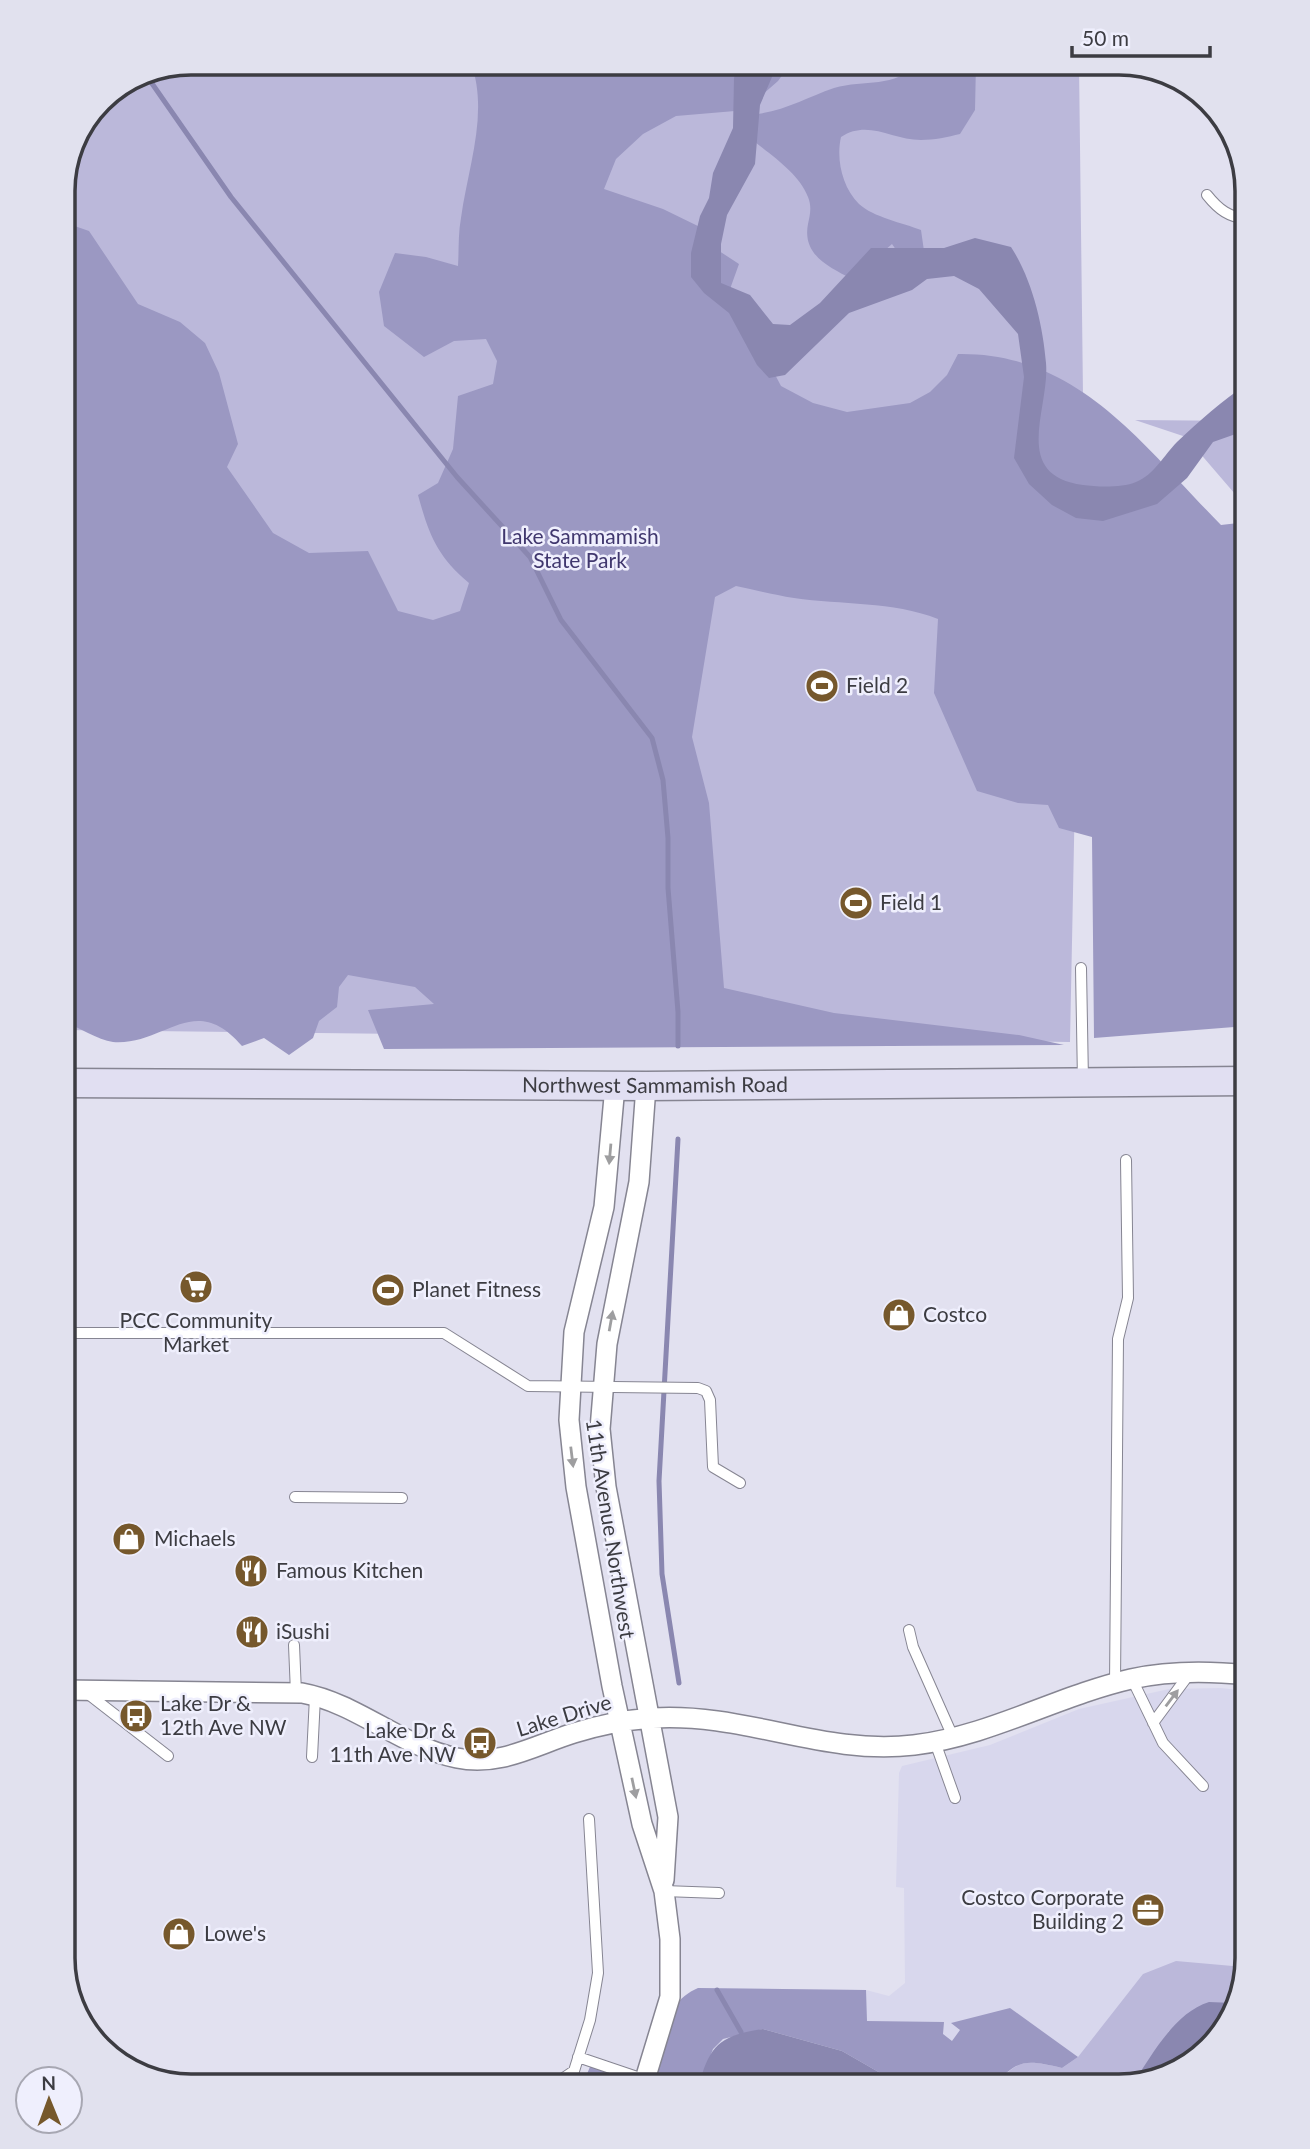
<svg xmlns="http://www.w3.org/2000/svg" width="1310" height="2149" font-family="Lato,sans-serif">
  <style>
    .built { fill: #d8d7ed }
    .green { fill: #bbb8da }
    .forest { fill: #9b98c2 }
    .water { fill: #8a87b0 }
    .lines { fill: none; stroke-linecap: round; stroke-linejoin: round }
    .stream { stroke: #8a87b0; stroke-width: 5 }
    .service-casing { stroke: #868592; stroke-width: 12 }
    .minor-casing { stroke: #868592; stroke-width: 22 }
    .secondary-casing { stroke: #868592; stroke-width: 31 }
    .service { stroke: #fff; stroke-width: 10 }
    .minor { stroke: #fff; stroke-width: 19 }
    .secondary { stroke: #e1dff2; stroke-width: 28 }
    .oneway { fill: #9e9ea0 }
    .labels { text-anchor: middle; stroke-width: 5; stroke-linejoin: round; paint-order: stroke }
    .park-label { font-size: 21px; fill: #40376e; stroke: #efeffd }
    .poi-label { font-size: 21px; fill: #3c3c42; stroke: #efeffd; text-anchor: start }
    .street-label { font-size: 21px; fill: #3c3c42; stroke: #efeffd }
    .rim { fill: none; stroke: #3c3c42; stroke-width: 3.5 }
  </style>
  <rect width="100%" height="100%" fill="#e2e1f0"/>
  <!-- built -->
  <path class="built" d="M 1221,1688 L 1247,1691 L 1247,1958 L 1226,2029 L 1175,2073 L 1119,2086 L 668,2086 L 691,2000 L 698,1988 L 866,1990 L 889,1996 L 905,1983 L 904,1888 L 896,1887 L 899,1773 L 902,1766 L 990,1745 L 1079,1709 L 1169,1689 Z"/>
  <!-- green -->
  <path class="green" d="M 191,63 L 1079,63 L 1083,395 L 1070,1042 L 63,1030 L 63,183 L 101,100 L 143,73 Z
    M 1135,420 L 1247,421 L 1247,508 L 1186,437 Z
    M 1176,1961 L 1244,1967 L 1233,2003 L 1226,2002 L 1169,2031 L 1133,2083 L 1119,2086 L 994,2086 C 1019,2058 1026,2060 1062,2068 L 1078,2057 L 1143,1974 Z"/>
  <!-- forest -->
  <path class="forest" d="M 471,63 L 791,63 L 778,81 L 754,102 L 735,111 L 676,116 L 643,134 L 616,159 L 604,189 L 663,209 L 702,228 L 713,247 L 739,264 L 730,289 L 781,386 L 813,403 L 847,412 L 910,403 L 930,392 L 947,375 L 958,354 C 1079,352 1144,447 1221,525 L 1247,522 L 1247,1026 L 1094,1038 L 1092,837 L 1059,828 L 1048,805 L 1018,803 L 977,791 L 934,693 L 938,619 C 892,601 842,605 794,598 C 774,595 755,590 736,586 L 715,597 L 692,737 L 709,803 L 724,988 L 834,1013 L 1019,1035 L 1064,1045 L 384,1049 L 368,1010 L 434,1004 L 415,987 L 348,975 L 339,987 L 337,1007 L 319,1021 L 313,1038 L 289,1055 L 264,1038 L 242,1046 C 194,990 165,1046 113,1042 C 98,1040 78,1027 63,1021 L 63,222 L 89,231 L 138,304 L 180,322 L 205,343 L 219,373 L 238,444 L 227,467 L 273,533 L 309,553 L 368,551 L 398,611 L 433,620 L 460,611 L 469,583 C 437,556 429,535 418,495 L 438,483 L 453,449 L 458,396 L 493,384 L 497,361 L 486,339 L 454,341 L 424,357 L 384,326 L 379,292 L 395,253 L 426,257 L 458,266 C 459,250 458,234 461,218 C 468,167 489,113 471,63 Z
    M 919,63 L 976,63 L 975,110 L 960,134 C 948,137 934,140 921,140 C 892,140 868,119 841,137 C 836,159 842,187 859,204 C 873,217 903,223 921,230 L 924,251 L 901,257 L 892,244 L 852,279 C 829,267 802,255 808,224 C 810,215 812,207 808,197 C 800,175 774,157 755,142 L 758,114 C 786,110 808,97 834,88 C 865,79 894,89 919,63 Z
    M 698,1988 L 866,1990 L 867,2021 L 944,2022 L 943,2034 L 952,2041 L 960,2030 L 951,2023 L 1010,2008 L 1078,2057 L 1062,2068 C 1027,2060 1018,2058 994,2086 L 903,2086 L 842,2051 L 763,2029 L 723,2039 L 713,2049 L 699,2086 L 582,2086 L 592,2062 L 643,2079 C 654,2047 663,2003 698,1988 Z"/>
  <!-- water -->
  <path class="water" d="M 739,63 L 778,63 L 760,105 L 755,164 L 727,215 L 721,244 L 721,283 L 750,295 L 773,324 L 790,325 L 820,303 L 871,248 L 944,248 L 975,238 L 1011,247 C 1032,279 1043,325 1046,363 C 1050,409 1010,475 1083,485 C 1097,487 1122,488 1136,482 C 1154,475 1164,455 1177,442 C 1199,421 1222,401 1247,384 L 1247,430 L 1213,442 L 1187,478 L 1157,504 L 1103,521 L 1076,518 L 1052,505 L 1029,484 L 1014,458 L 1024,377 L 1018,334 L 979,289 L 954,276 L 927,279 L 912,290 L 849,313 L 785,375 L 769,378 L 757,365 L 729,313 L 704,293 L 691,277 L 691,253 L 700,216 L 709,198 L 713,173 L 733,128 L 734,78 Z
    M 1209,2002 L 1233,2003 L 1226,2029 L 1175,2073 L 1133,2083 C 1153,2054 1174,2013 1209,2002 Z
    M 763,2029 L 842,2051 L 903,2086 L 699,2086 C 709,2044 722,2035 763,2029 Z"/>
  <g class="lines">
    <!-- stream -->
    <path class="stream" d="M 864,63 C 877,75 901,78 914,63
      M 144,72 L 231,197 L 457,477 L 530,557 L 561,620 L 652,738 L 663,780 L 668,838 L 668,888 L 678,1012 L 678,1046
      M 678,1139 L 659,1481 L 662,1574 L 679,1683
      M 717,1990 L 741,2032"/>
    <defs>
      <path id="service" d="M 1207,195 C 1219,210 1229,217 1247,219
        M 1081,968 L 1083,1081
        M 63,1333 L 444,1333 L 528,1386 L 698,1388 L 706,1391 L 710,1400 L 713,1467 L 740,1483
        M 63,1496 L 69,1496
        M 295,1497 L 402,1498
        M 909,1630 L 913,1647 L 953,1737
        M 294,1645 L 296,1693
        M 1132,1679 L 1163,1743 L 1203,1786
        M 1115,1684 L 1118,1339 L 1128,1298 L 1126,1160
        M 87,1693 L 168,1756
        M 1153,1723 L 1190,1673
        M 935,1742 L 955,1798
        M 312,1757 L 315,1697
        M 664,1891 L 719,1893
        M 578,2057 L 643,2079
        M 552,2086 L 574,2071 L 590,2020 L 598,1973 L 589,1819"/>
      <path id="minor" d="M 615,1086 L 604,1207 L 574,1332 L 569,1420 L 576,1487 L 612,1686 L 642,1824 L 664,1891 L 670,1939 L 670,1997 L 643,2086
        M 646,1086 L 639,1182 L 607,1344 L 600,1429 L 606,1487 L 668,1817 L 664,1880
        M 63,1690 L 302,1693 C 357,1703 402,1747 457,1758 C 500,1767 535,1745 574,1733 C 599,1725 626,1720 652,1718 C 745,1712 823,1756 914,1745 C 990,1736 1057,1696 1131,1679 C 1168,1671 1209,1671 1247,1675"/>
      <g id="secondary">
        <path id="s1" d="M 63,1083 L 646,1086 L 1247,1081"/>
      </g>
    </defs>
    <!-- service casing -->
    <use href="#service" class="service-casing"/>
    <!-- minor casing -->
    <use href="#minor" class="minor-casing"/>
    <!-- secondary casing -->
    <use href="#secondary" class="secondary-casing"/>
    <!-- service -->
    <use href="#service" class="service"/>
    <!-- minor -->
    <use href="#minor" class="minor"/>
    <!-- secondary -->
    <use href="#secondary" class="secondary"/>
  </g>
  <!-- one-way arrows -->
  <defs><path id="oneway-solid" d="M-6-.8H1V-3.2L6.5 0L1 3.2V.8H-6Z" transform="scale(1.75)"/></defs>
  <g class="oneway">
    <use href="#oneway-solid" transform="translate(610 1154) rotate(95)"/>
    <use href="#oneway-solid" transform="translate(611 1321) rotate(-80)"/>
    <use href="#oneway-solid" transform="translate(572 1457) rotate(83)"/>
    <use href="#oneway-solid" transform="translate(1172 1698) rotate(-53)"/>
    <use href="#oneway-solid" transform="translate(634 1788) rotate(78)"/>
  </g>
  <!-- icons -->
  <defs>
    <symbol id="stadium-disc" viewBox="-11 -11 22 22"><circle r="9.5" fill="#76582c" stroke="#efeffd"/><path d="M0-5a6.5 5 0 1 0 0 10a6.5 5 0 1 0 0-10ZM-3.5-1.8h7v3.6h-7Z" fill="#fff"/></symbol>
    <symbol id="supermarket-disc" viewBox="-11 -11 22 22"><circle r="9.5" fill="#76582c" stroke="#efeffd"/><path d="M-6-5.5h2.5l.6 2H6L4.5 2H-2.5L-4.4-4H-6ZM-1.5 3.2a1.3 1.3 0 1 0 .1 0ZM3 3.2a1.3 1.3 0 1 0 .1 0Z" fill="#fff"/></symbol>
    <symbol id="shop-disc" viewBox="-11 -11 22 22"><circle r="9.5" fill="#76582c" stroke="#efeffd"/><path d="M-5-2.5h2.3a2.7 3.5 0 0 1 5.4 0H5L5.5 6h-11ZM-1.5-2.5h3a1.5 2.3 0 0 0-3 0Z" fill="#fff"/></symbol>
    <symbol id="restaurant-disc" viewBox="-11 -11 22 22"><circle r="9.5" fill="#76582c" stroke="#efeffd"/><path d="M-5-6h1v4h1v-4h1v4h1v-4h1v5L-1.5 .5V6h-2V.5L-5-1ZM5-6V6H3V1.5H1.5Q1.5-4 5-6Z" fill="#fff"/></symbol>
    <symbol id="bus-disc" viewBox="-11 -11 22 22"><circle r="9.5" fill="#76582c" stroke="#efeffd"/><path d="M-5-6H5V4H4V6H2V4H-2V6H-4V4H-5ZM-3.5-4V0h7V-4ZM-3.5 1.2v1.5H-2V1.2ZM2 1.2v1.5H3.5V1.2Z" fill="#fff"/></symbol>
    <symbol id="office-disc" viewBox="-11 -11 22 22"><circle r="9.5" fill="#76582c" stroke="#efeffd"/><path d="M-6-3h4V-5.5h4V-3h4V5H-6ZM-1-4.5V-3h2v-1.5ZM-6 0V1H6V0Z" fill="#fff"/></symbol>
  </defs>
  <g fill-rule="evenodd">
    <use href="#stadium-disc" x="803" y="667" width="38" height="38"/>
    <use href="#stadium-disc" x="837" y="884" width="38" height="38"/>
    <use href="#supermarket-disc" x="177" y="1268" width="38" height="38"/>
    <use href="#stadium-disc" x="369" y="1271" width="38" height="38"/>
    <use href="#shop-disc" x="880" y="1296" width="38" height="38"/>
    <use href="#shop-disc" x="110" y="1520" width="38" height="38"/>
    <use href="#restaurant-disc" x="232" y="1552" width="38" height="38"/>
    <use href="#restaurant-disc" x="233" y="1613" width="38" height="38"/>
    <use href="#bus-disc" x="117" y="1697" width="38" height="38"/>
    <use href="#bus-disc" x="461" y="1724" width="38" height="38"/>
    <use href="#office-disc" x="1129" y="1891" width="38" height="38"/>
    <use href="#shop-disc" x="160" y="1915" width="38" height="38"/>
  </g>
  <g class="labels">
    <!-- park labels -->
    <g class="park-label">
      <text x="580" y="544">Lake Sammamish<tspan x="580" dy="24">State Park</tspan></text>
    </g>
    <!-- poi labels -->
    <g class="poi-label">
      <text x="846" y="693">Field 2</text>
      <text x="880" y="910">Field 1</text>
      <text x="412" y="1297">Planet Fitness</text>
      <text x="923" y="1322">Costco</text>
      <text x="196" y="1328" text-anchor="middle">PCC Community<tspan x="196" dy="24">Market</tspan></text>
      <text x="154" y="1546">Michaels</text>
      <text x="276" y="1578">Famous Kitchen</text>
      <text x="276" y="1639">iSushi</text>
      <text x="160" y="1711">Lake Dr &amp;<tspan x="160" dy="24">12th Ave NW</tspan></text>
      <text x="456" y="1738" text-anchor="end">Lake Dr &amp;<tspan x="456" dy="24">11th Ave NW</tspan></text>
      <text x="1124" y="1905" text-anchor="end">Costco Corporate<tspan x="1124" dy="24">Building 2</tspan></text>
      <text x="204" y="1941">Lowe's</text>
    </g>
    <!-- street labels -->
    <g class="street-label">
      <text dy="7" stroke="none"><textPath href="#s1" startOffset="592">Northwest Sammamish Road</textPath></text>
      <text transform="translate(610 1529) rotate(81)" y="7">11th Avenue Northwest</text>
      <text transform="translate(564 1716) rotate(-17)" y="7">Lake Drive</text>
    </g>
  </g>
  <!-- crop -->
  <path d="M0 0H1310V2149H0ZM191 75H1119A116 116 0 0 1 1235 191V1958A116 116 0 0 1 1119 2074H191A116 116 0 0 1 75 1958V191A116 116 0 0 1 191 75Z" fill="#e1e1ee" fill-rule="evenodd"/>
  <path class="rim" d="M191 75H1119A116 116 0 0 1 1235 191V1958A116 116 0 0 1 1119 2074H191A116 116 0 0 1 75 1958V191A116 116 0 0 1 191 75Z"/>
  <!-- north arrow -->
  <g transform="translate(49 2100) rotate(359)"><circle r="33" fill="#efeffd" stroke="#a7a7b2" stroke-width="2"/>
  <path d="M0-5L12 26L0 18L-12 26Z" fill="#76582c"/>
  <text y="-10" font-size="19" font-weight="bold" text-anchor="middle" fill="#3c3c42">N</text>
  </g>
  <!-- scale -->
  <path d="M1072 46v10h138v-10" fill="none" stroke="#3c3c42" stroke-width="3.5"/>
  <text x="1082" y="46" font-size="21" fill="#3c3c42" stroke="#efeffd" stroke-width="5" paint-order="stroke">50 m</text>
</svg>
